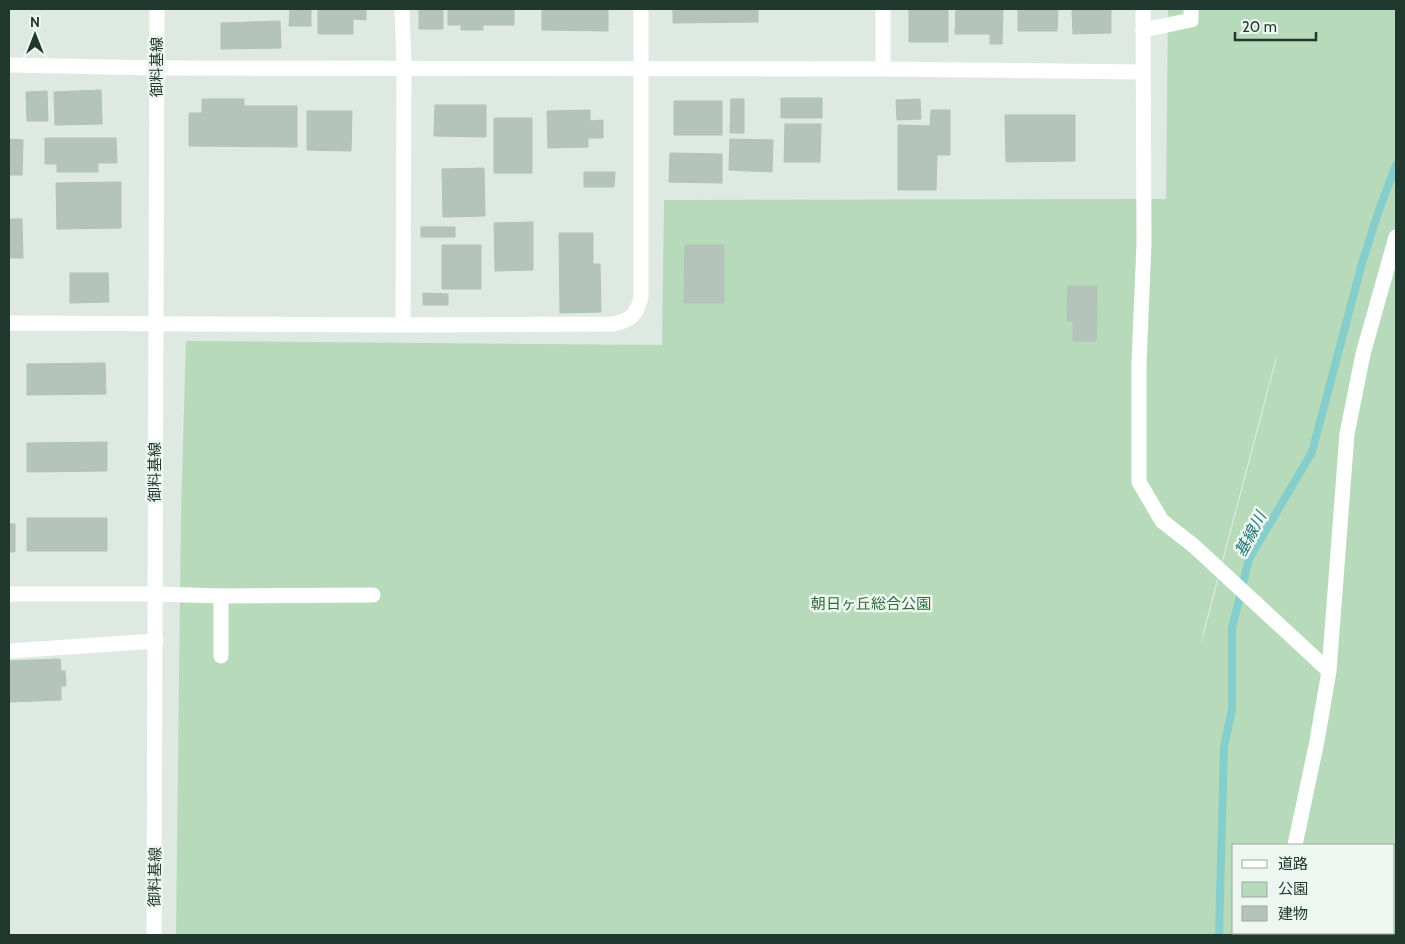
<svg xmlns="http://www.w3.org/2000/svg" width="1405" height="944" font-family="Cabin,'Noto Sans JP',sans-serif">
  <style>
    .green { fill: #b7daba; fill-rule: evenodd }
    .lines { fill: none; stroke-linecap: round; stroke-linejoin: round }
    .stream { stroke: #86cecc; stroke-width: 8 }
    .building { fill: #b4c4bb; stroke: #b1c3b8 }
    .service { stroke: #fff; stroke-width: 15 }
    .pedestrian { stroke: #fff; stroke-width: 15 }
    .minor { stroke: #fff; stroke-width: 15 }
    .tertiary { stroke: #fff; stroke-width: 15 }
    .labels { text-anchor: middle; stroke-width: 5; stroke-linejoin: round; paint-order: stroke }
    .street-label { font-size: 15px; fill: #20382d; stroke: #eef6f1 }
    .park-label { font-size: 15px; fill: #2b6e39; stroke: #eef6f1 }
    .water-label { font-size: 16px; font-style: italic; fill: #1c7271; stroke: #eef6f1 }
  </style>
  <rect width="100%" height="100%" fill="#dee9e2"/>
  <!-- green -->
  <path class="green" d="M 1168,9 L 1396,9 L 1396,935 L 176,935 L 181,513 L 186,341 L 662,345 L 664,200 L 1166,199 ZM 1276,357 L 1277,357 L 1201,645 L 1204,629 ZM 1234,845 L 1394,845 L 1394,933 L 1234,933 Z"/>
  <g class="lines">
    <!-- stream -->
    <path class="stream" d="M 1219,935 L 1224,747 L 1232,709 L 1232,628 L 1249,559 L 1312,452 L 1362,263 L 1379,210 L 1396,165"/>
  </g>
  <!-- building -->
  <path class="building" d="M 290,9 L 311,9 L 311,26 L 289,26 Z
    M 318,9 L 366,9 L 366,20 L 353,19 L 353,34 L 318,34 Z
    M 419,9 L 443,9 L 443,29 L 419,29 Z
    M 448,9 L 514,9 L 514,25 L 483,25 L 483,30 L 461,30 L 461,25 L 448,25 Z
    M 542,9 L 608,9 L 608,31 L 542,30 Z
    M 673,9 L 758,9 L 758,22 L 673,23 Z
    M 909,9 L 948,9 L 948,42 L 909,42 Z
    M 956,9 L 1003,9 L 1002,44 L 990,44 L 990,34 L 955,34 Z
    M 1018,9 L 1058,9 L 1057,31 L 1018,31 Z
    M 1072,9 L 1111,9 L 1111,33 L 1073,34 Z
    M 280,21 L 281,48 L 221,49 L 221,23 Z
    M 101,90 L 102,124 L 55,125 L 54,92 Z
    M 47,91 L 48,121 L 27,121 L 26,92 Z
    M 781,98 L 822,98 L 822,118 L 781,118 Z
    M 202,99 L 244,99 L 244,106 L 297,106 L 297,147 L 189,146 L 189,113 L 202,113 Z
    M 731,99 L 744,99 L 744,133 L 730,133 Z
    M 920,99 L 921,119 L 897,120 L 896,100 Z
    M 674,101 L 722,101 L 722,135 L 674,135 Z
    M 435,105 L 486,105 L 486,137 L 434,136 Z
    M 590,110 L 590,121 L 603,120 L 603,138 L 588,138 L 588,147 L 548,148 L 547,111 Z
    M 931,110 L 950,110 L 950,155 L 937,155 L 936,190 L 898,190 L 898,125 L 930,126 Z
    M 307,111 L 352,111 L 351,151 L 307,150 Z
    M 1005,115 L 1075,115 L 1075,161 L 1006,162 Z
    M 494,118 L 532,118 L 532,173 L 494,173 Z
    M 785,124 L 821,124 L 820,162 L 784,162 Z
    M 45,138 L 116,138 L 117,163 L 98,163 L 98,172 L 57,172 L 57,164 L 45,164 Z
    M 9,139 L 23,140 L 22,175 L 9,175 Z
    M 730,139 L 773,140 L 772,172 L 729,170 Z
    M 670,153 L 722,154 L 722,183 L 669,182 Z
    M 484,168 L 485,216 L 443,217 L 442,169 Z
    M 584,172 L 615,172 L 614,187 L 584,187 Z
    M 121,182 L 121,228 L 57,229 L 56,183 Z
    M 9,219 L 22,219 L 23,258 L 9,258 Z
    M 533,222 L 533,270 L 495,271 L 494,223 Z
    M 421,227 L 455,227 L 455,237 L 421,237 Z
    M 559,233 L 593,233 L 593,264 L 600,264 L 601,312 L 560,313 Z
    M 442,245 L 481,245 L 481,289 L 442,289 Z
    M 685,245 L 724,245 L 724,303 L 684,303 Z
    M 70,273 L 108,273 L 109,302 L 70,303 Z
    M 1068,286 L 1097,286 L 1096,341 L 1073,341 L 1073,321 L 1067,321 Z
    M 423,293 L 448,294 L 448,305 L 423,305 Z
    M 105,363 L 106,394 L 27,395 L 27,364 Z
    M 107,442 L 107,471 L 27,472 L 27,443 Z
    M 27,518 L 107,518 L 107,551 L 27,551 Z
    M 9,524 L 15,524 L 15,552 L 9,552 Z
    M 60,659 L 61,671 L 65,671 L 66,686 L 61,686 L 61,700 L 9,702 L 9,661 Z"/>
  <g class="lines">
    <!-- service -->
    <path class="service" d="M 1143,30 L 1191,20 L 1191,9
      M 155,594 L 221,596 L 221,656
      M 9,651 L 156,641"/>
    <!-- pedestrian -->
    <path class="pedestrian" d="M 221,596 L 373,595"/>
    <!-- minor -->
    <path class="minor" d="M 402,9 L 404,67 L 403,325
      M 1143,9 L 1144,243 L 1139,363 L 1139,482 L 1162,521 L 1194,546 L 1329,671
      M 9,65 L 157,68 L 883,69 L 1143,72
      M 883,69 L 883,9
      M 9,323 L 403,325 L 613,324 C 631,320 637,315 641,297 L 641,9
      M 9,594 L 155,594
      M 1295,845 L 1317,741 L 1329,671 L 1347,434 L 1363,354 L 1396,237
      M 1276,935 L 1276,933"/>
    <!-- tertiary -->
    <path class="tertiary" d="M 154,935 L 157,9"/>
  </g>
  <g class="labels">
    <!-- street labels -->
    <g class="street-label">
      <text transform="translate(157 67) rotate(-90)" y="5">御料基線</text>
      <text transform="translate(155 472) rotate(-90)" y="5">御料基線</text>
      <text transform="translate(155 877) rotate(-89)" y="5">御料基線</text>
    </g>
    <!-- park labels -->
    <g class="park-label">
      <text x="871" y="609">朝日ヶ丘総合公園</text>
    </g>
    <!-- water labels -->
    <g class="water-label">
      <text transform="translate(1250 534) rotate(-62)" y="6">基線川</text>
    </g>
  </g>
  <!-- border -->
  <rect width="1405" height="944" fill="none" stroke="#20382d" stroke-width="20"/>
  <!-- legend -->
  <rect x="1232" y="844" width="162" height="90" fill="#eef6f1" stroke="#9caaa3"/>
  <rect x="1242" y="860" width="25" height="8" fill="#ffffff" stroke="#9caaa3"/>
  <text x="1278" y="869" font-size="15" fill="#20382d">道路</text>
  <rect x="1242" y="882" width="25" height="15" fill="#b7daba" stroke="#9caaa3"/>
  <text x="1278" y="894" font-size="15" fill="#20382d">公園</text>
  <rect x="1242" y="906" width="25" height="15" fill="#b4c4bb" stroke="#9caaa3"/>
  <text x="1278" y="919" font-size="15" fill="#20382d">建物</text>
  <!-- north arrow -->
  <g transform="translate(35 35)" stroke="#eef6f1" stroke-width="4" paint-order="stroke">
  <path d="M0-4L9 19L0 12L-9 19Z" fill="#20382d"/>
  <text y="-8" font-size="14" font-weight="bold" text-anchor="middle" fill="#20382d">N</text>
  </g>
  <!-- scale -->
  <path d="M1235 32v8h81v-8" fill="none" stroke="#20382d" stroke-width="2.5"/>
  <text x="1242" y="32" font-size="15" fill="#20382d" stroke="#eef6f1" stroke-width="4" paint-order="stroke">20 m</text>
</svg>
